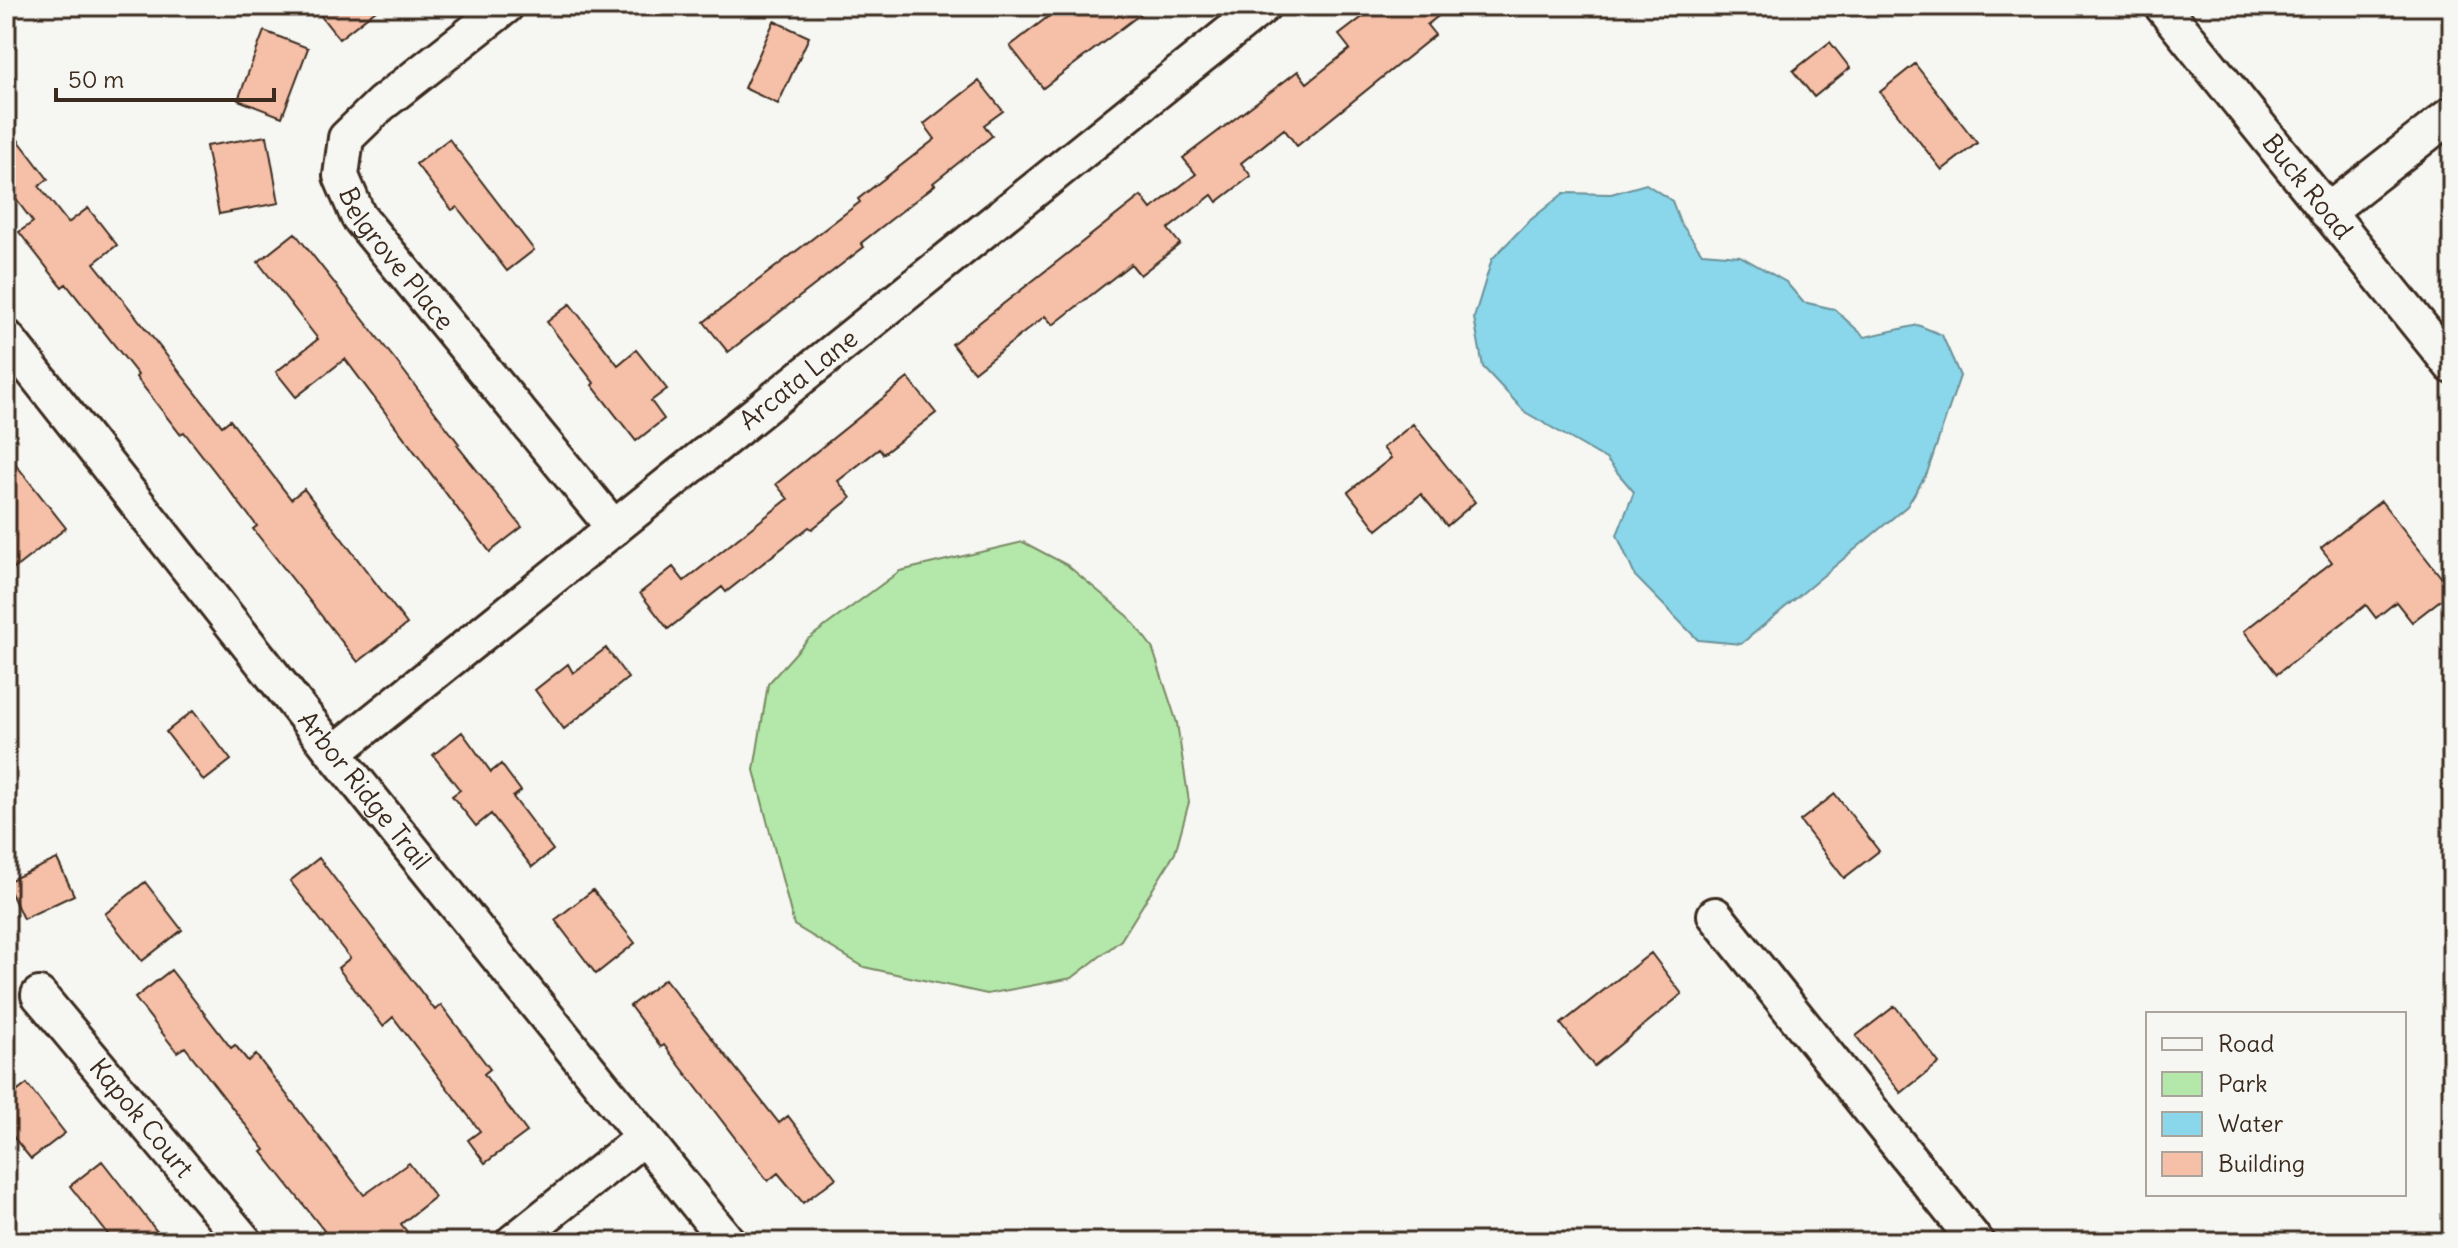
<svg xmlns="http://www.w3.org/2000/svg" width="2458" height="1248" font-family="Delius,sans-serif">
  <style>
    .green { fill: #b4e8aa; stroke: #788964; stroke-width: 2 }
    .water { fill: #8ad6ea; stroke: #6a9198; stroke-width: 2 }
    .building { fill: #f5bfa8; stroke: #3b2a1e; stroke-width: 2 }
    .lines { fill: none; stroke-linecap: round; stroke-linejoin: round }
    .minor-casing { stroke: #3b2a1e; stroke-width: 40 }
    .minor { stroke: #f6f6f2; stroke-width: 34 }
    .labels { text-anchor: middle; stroke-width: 8; stroke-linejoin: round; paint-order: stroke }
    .street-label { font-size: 26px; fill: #3b2a1e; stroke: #f6f6f2 }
  </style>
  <rect width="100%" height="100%" fill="#f6f6f2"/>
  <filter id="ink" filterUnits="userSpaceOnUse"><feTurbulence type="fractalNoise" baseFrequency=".0125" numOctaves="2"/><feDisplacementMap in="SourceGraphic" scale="16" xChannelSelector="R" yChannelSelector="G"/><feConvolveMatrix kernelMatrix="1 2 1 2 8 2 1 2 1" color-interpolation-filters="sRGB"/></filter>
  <g filter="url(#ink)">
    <!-- green -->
    <path class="green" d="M 1023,542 L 1067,565 L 1128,616 L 1152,647 L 1177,723 L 1189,802 L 1175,853 L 1121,940 L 1072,978 L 987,994 L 864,967 L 794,925 L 754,770 L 768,684 L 808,639 L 900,571 Z"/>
    <!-- water -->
    <path class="water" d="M 1646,184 L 1672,201 L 1680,222 L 1702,253 L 1740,256 L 1786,282 L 1803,302 L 1834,309 L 1865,337 L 1918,325 L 1942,335 L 1960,376 L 1927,473 L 1907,506 L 1741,644 L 1698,640 L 1635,576 L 1617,535 L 1634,492 L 1606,459 L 1525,412 L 1483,367 L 1474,318 L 1492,259 L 1528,222 L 1564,193 L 1611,194 Z"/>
    <!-- building -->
    <path class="building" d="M 313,6 L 381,6 L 339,39 Z
      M 1062,6 L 1151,6 L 1043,88 L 1010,46 Z
      M 1377,6 L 1451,6 L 1427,25 L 1435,35 L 1297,146 L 1284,129 L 1241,163 L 1251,176 L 1217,202 L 1212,195 L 1168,229 L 1180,244 L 1140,275 L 1131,264 L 1053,325 L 1045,316 L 974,372 L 952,344 L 1141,196 L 1151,209 L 1196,174 L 1183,158 L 1298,71 L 1307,83 L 1350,49 L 1339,35 Z
      M 774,21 L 809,37 L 778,104 L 744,88 Z
      M 264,31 L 308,48 L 282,117 L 238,100 Z
      M 1830,42 L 1850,68 L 1814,97 L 1793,71 Z
      M 1915,64 L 1977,143 L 1942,170 L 1880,92 Z
      M 979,81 L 1003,111 L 984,125 L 992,136 L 933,183 L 935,185 L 861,243 L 864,247 L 728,352 L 704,322 L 860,202 L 858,199 L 935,139 L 924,124 Z
      M 6,124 L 48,179 L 39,186 L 68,223 L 88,208 L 117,245 L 94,263 L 222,426 L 230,420 L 291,499 L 304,489 L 407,624 L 358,662 L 253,529 L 257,526 L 184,432 L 180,434 L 136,377 L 138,375 L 66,284 L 62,287 L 19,232 L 33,222 L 6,186 Z
      M 267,136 L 279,203 L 219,214 L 206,146 Z
      M 449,139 L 534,250 L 507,271 L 457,207 L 452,210 L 416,164 Z
      M 295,233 L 400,366 L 459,444 L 457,445 L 522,527 L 490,552 L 345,359 L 296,397 L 276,372 L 318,339 L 258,262 Z
      M 570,304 L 618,365 L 636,350 L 667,389 L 651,401 L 664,419 L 636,441 L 592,385 L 594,383 L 547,322 Z
      M 908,378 L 936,413 L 883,454 L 879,449 L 838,481 L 851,498 L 812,529 L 809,527 L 726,592 L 722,587 L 668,629 L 640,593 L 673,567 L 684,581 L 788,499 L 776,484 Z
      M 1413,424 L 1475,502 L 1447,526 L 1421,494 L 1377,530 L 1348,492 L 1391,458 L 1383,448 Z
      M 6,452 L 66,528 L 6,575 Z
      M 2381,501 L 2452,591 L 2412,622 L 2396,602 L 2376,618 L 2366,605 L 2277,674 L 2244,631 L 2332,562 L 2321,548 Z
      M 606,648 L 628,678 L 564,729 L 535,690 L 568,664 L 573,673 Z
      M 193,711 L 231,760 L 204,781 L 166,732 Z
      M 462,732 L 491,772 L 501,764 L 521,791 L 513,797 L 553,850 L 532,867 L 491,814 L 476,826 L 452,796 L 460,790 L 433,755 Z
      M 1835,794 L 1879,851 L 1844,878 L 1800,821 Z
      M 319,858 L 435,1010 L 441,1005 L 490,1069 L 484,1074 L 527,1132 L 485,1163 L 468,1140 L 480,1131 L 393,1017 L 383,1026 L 338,968 L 350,958 L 290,881 Z
      M 57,859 L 74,895 L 23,919 L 6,882 Z
      M 145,882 L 182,930 L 142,961 L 105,914 Z
      M 593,890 L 635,943 L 596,974 L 555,920 Z
      M 1651,953 L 1682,994 L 1594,1066 L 1561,1024 Z
      M 171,970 L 231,1048 L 235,1045 L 248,1061 L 256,1055 L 364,1195 L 409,1163 L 435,1197 L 401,1224 L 415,1242 L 333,1242 L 262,1152 L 265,1150 L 185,1047 L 177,1052 L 135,998 Z
      M 665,979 L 779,1123 L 788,1116 L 836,1178 L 803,1203 L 778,1173 L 768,1181 L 664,1045 L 661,1047 L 630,1006 Z
      M 1895,1006 L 1939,1063 L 1901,1093 L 1856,1036 Z
      M 27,1084 L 65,1133 L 31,1159 L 6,1128 L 6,1100 Z
      M 102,1161 L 165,1242 L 114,1242 L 70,1186 Z"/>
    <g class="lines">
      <defs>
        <g id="minor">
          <path id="s1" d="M 506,6 L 381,104 L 346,138 L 341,176 L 358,216 L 614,528"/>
          <path id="s2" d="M 2162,6 L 2452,366"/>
          <path d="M 2327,212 L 2452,114"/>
          <path id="s3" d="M 6,337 L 334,753 L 728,1242"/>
          <path id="s4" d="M 334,753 L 1263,6"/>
          <path d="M 1715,915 L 1976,1242"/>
          <path id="s5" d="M 39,995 L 245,1242"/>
          <path d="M 513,1242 L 644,1137"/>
        </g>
      </defs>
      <!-- minor casing -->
      <use href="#minor" class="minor-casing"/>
      <!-- minor -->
      <use href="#minor" class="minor"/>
    </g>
  </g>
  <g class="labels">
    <!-- street labels -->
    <g class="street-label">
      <text dy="9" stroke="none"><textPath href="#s2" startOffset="232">Buck Road</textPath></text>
      <text dy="9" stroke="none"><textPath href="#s1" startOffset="346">Belgrove Place</textPath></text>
      <text dy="9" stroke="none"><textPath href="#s4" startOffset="596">Arcata Lane</textPath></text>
      <text dy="9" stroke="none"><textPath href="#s3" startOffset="578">Arbor Ridge Trail</textPath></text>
      <text dy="9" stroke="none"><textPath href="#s5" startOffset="160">Kapok Court</textPath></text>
    </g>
  </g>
  <!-- margin -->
  <rect width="2458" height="1248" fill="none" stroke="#f6f6f2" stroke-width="32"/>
  <rect x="16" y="16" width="2426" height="1216" fill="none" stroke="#3b2a1e" stroke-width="3" filter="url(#ink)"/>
  <!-- legend -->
  <rect x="2146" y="1012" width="260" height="184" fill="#f6f6f2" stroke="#aba49d" stroke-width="2"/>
  <rect x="2162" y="1038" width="40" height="12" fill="#f6f6f2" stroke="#aba49d" stroke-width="2"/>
  <text x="2218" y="1052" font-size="24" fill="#3b2a1e">Road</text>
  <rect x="2162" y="1072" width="40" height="24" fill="#b4e8aa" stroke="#aba49d" stroke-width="2"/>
  <text x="2218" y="1092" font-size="24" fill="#3b2a1e">Park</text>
  <rect x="2162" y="1112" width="40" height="24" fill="#8ad6ea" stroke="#aba49d" stroke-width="2"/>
  <text x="2218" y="1132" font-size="24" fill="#3b2a1e">Water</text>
  <rect x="2162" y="1152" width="40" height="24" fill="#f5bfa8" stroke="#aba49d" stroke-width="2"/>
  <text x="2218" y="1172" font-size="24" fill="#3b2a1e">Building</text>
  <!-- scale -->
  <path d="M56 88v12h218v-12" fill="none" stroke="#3b2a1e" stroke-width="4"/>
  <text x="68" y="88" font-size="24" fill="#3b2a1e" stroke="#f6f6f2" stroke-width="6" paint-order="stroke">50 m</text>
</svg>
